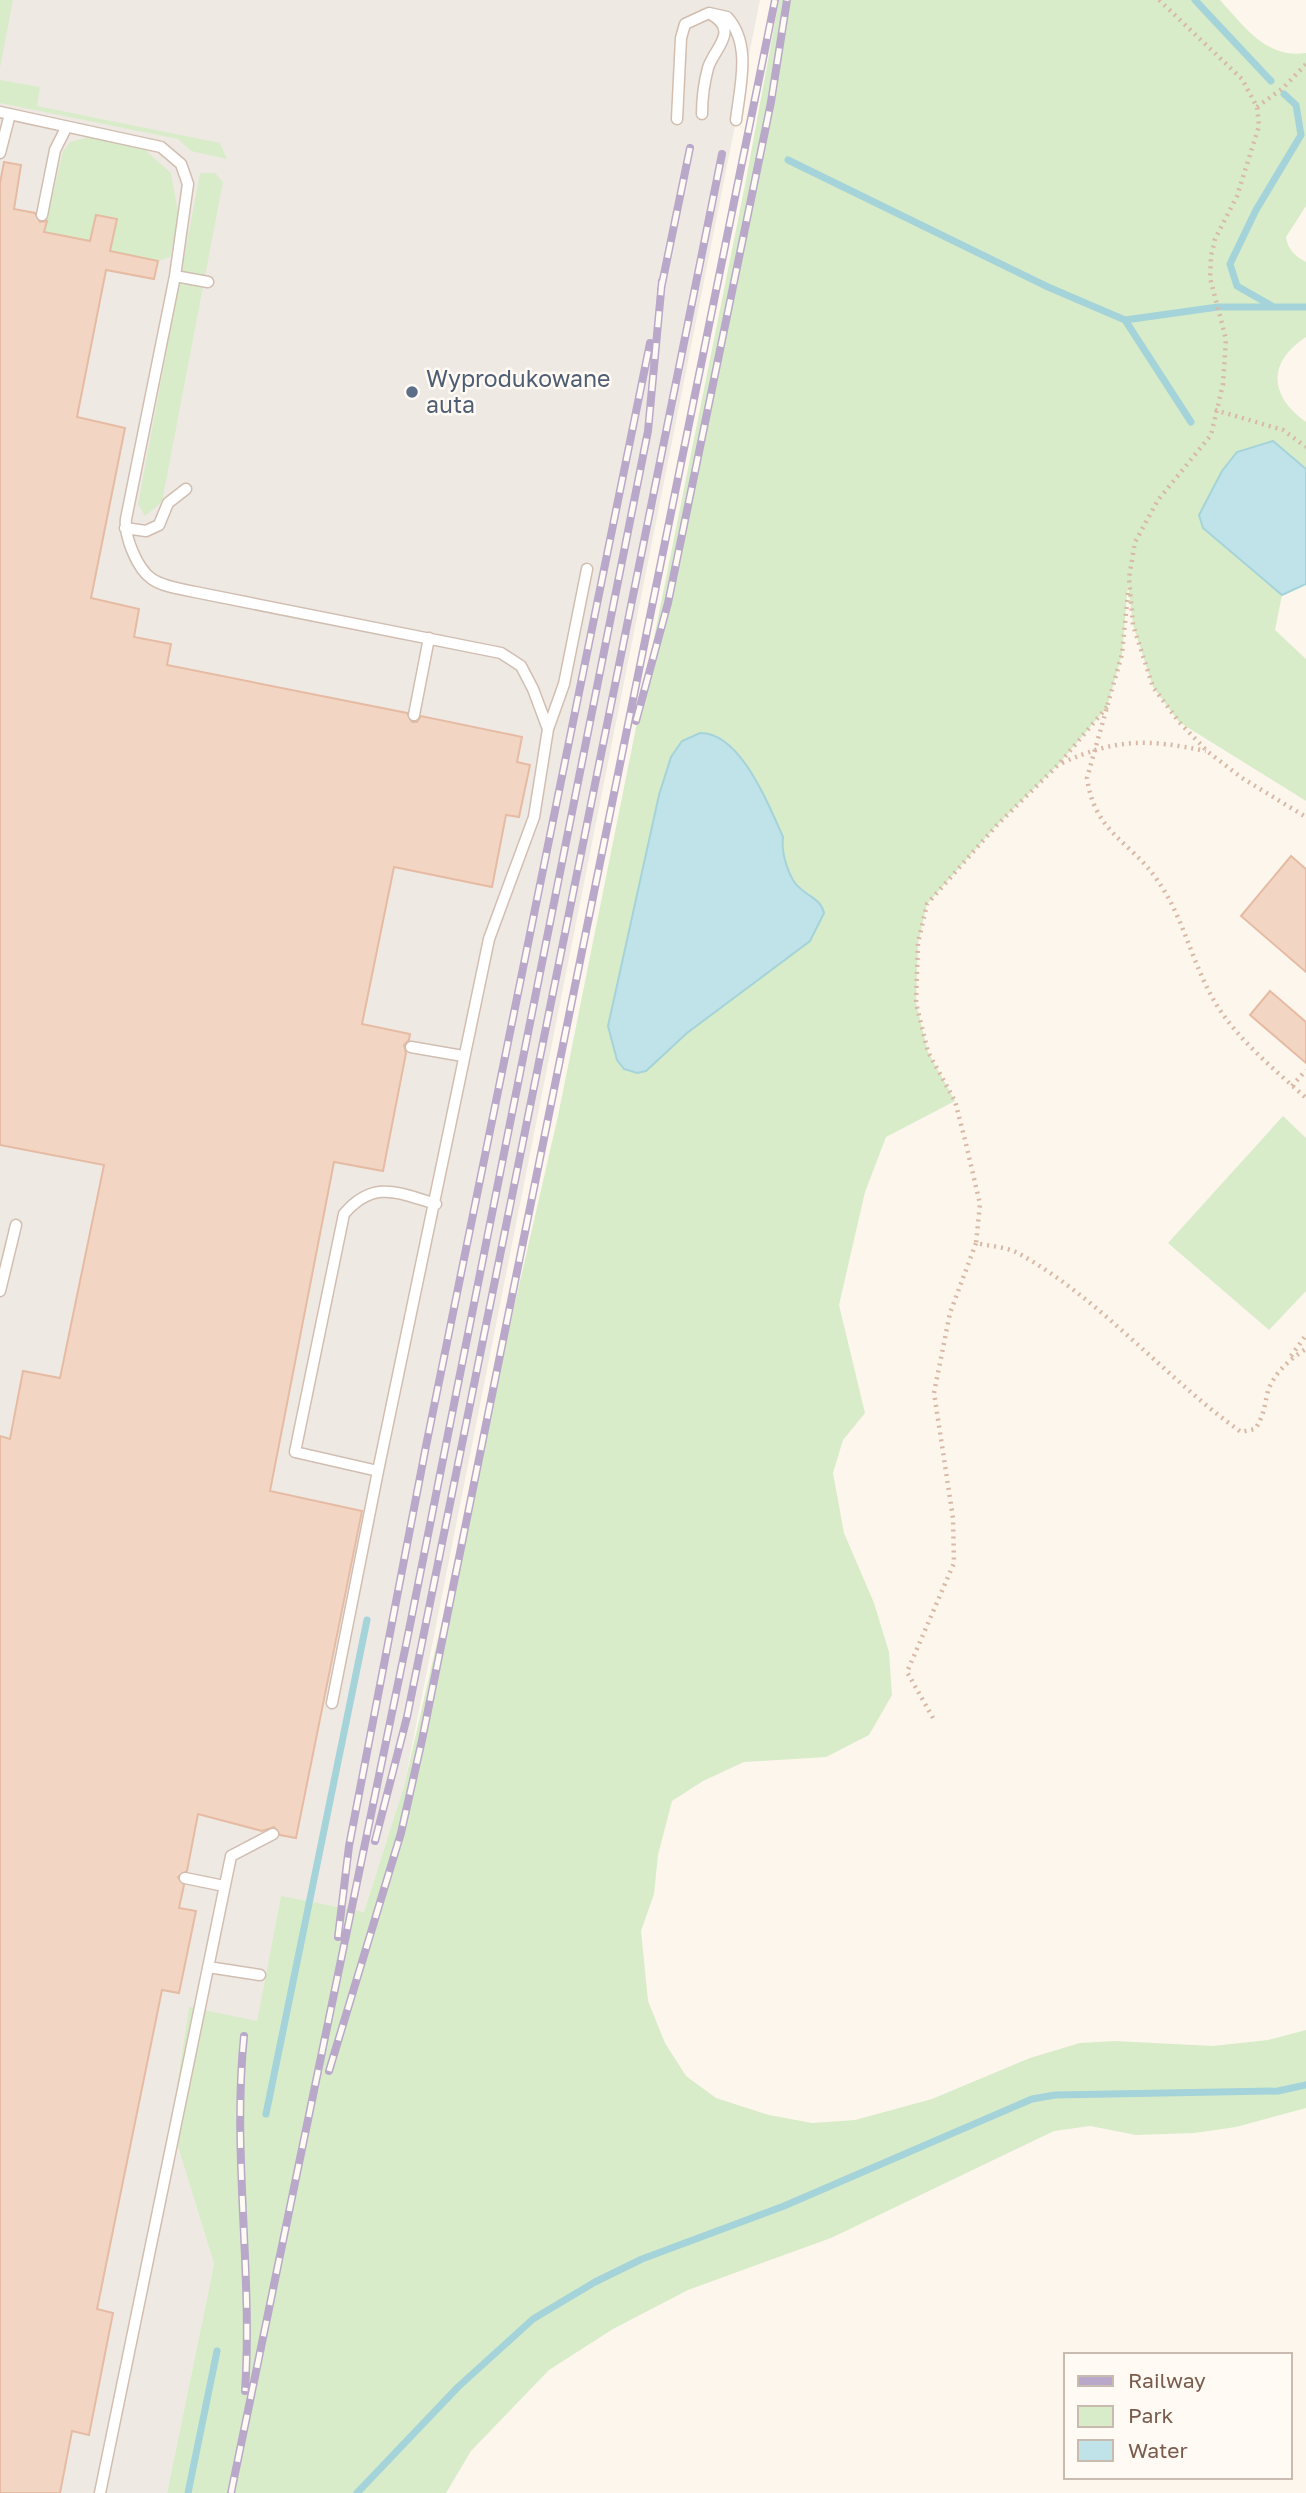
<svg xmlns="http://www.w3.org/2000/svg" width="1306" height="2493" font-family="'Golos Text',sans-serif">
  <style>
    .industrial { fill: #efe9e4 }
    .green { fill: #d8ecc9; fill-rule: evenodd }
    .water { fill: #bfe3e8; stroke: #a5d3da; stroke-width: 2 }
    .lines { fill: none; stroke-linecap: round; stroke-linejoin: round }
    .stream { stroke: #a5d3da; stroke-width: 7 }
    .building { fill: #f3d5c3; stroke: #e6bba3; stroke-width: 2 }
    .service-casing { stroke: #d1beb0; stroke-width: 13 }
    .path { stroke: #d9b8a5; stroke-width: 4.5; stroke-dasharray: 2 5; stroke-linecap: butt }
    .service { stroke: #fff; stroke-width: 10 }
    .rail-casing { stroke: #b9a8c9; stroke-width: 8 }
    .rail { stroke: #fffaf3; stroke-width: 5; stroke-dasharray: 16; stroke-linecap: butt }
    .service-dot { fill: #5c6f8a; stroke: #fffaf3; stroke-width: 2.5 }
    .labels { text-anchor: middle; stroke-width: 5; stroke-linejoin: round; paint-order: stroke }
    .service-label { font-size: 23px; fill: #4e5e75; stroke: #fffaf3; text-anchor: start }
  </style>
  <rect width="100%" height="100%" fill="#fdf6ec"/>
  <!-- industrial -->
  <path class="industrial" d="M 0,0 L 760,0 L 404,1786 L 364,1912 L 281,1897 L 257,2022 L 189,2008 L 171,2124 L 214,2264 L 167,2493 L 0,2493 Z"/>
  <!-- green -->
  <path class="green" d="M 0,0 L 13,0 L 0,68 Z
    M 779,0 L 1220,0 C 1244,26 1266,59 1306,53 L 1306,206 L 1286,237 C 1288,250 1295,256 1306,262 L 1306,337 C 1267,362 1269,396 1306,422 L 1306,469 L 1273,441 L 1203,528 L 1282,595 L 1275,630 L 1306,659 L 1306,801 L 1179,722 L 1153,687 L 1133,625 L 1128,584 L 1122,654 L 1107,707 L 1058,765 L 997,825 L 927,904 L 918,943 L 916,1003 L 928,1052 L 955,1101 L 886,1137 L 865,1192 L 839,1305 L 865,1413 L 843,1440 L 833,1473 L 844,1533 L 874,1603 L 889,1652 L 892,1695 L 869,1735 L 826,1757 L 744,1762 L 703,1781 L 672,1801 L 658,1855 L 654,1894 L 641,1931 L 648,2001 L 665,2043 L 686,2076 L 716,2098 L 769,2115 L 812,2123 L 855,2120 L 932,2099 L 1030,2058 L 1080,2043 L 1115,2041 L 1213,2046 L 1268,2040 L 1306,2030 L 1306,2108 L 1236,2127 L 1194,2133 L 1136,2135 L 1090,2126 L 1054,2131 L 831,2238 L 688,2290 L 613,2329 L 549,2370 L 471,2451 L 446,2493 L 167,2493 L 214,2264 L 171,2124 L 189,2007 L 257,2021 L 281,1896 L 364,1912 L 404,1786 L 558,1116 L 746,180 ZM 671,757 L 749,769 C 754,781 763,792 767,803 C 779,833 781,878 811,895 L 687,1033 L 646,1071 L 617,1060 L 608,1026 L 659,795 Z
    M 0,80 L 40,87 L 37,106 L 220,143 L 227,159 L 191,151 L 178,139 L 0,103 Z
    M 92,136 L 143,148 L 171,173 L 179,218 L 170,257 L 158,261 L 110,251 L 117,219 L 96,215 L 90,241 L 44,232 L 63,151 L 70,142 Z
    M 200,173 L 215,173 L 223,182 L 162,502 L 145,516 L 138,504 Z
    M 1283,1116 L 1306,1138 L 1306,1291 L 1269,1330 L 1168,1243 Z"/>
  <!-- water -->
  <path class="water" d="M 1273,441 L 1306,469 L 1306,584 L 1282,595 L 1203,528 L 1199,515 L 1222,471 L 1237,452 Z
    M 700,733 C 740,732 769,805 783,837 C 781,852 788,879 801,889 C 810,897 821,900 824,913 L 810,941 L 687,1033 L 646,1071 L 637,1073 L 624,1069 L 617,1060 L 608,1026 L 659,795 L 671,757 L 682,741 Z"/>
  <g class="lines">
    <!-- stream -->
    <path class="stream" d="M 1195,0 L 1271,81
      M 788,160 L 1048,287 L 1125,320 L 1218,307 L 1306,307
      M 1272,306 L 1237,286 L 1230,264 L 1256,210 L 1301,135 L 1296,105 L 1284,94
      M 1125,320 L 1191,422
      M 266,2114 L 367,1620
      M 188,2493 L 217,2351
      M 357,2493 L 458,2387 L 533,2319 L 595,2282 L 642,2259 L 784,2206 L 1032,2099 L 1055,2095 L 1278,2091 L 1306,2085"/>
  </g>
  <!-- building -->
  <path class="building" d="M 4,162 L 21,165 L 14,209 L 35,213 L 40,222 L 47,221 L 44,232 L 90,241 L 96,215 L 117,219 L 110,251 L 158,261 L 154,279 L 106,270 L 77,417 L 125,428 L 91,598 L 139,609 L 134,637 L 171,644 L 167,665 L 407,713 L 412,722 L 417,722 L 421,716 L 522,737 L 517,762 L 530,765 L 519,817 L 506,815 L 492,887 L 394,867 L 362,1024 L 410,1034 L 409,1040 L 404,1045 L 406,1053 L 383,1171 L 334,1162 L 270,1491 L 362,1511 L 296,1838 L 280,1835 L 274,1827 L 262,1831 L 198,1814 L 187,1871 L 178,1877 L 184,1885 L 179,1908 L 196,1911 L 179,1993 L 162,1990 L 97,2309 L 113,2313 L 89,2435 L 72,2431 L 60,2493 L 0,2493 L 0,1436 L 10,1439 L 23,1371 L 60,1378 L 104,1165 L 0,1145 L 0,183 Z
    M 1291,856 L 1306,869 L 1306,972 L 1241,916 Z
    M 1270,991 L 1306,1022 L 1306,1063 L 1250,1015 Z"/>
  <g class="lines">
    <defs>
      <path id="service" d="M 0,112 L 161,147 L 181,164 L 188,184 L 175,276 L 126,519 C 124,536 137,569 152,579 C 164,587 181,589 195,592 L 501,653 L 521,666 L 533,689 L 548,729 L 534,817 L 489,939 L 378,1471 L 295,1452 L 344,1214 C 374,1179 398,1193 436,1204
        M 702,114 C 702,98 704,83 708,68 C 713,50 740,31 712,15
        M 677,119 L 681,38 L 685,24 L 709,13 L 727,17 C 752,44 740,86 736,120
        M 0,153 L 10,114
        M 42,215 L 55,150 L 66,128
        M 175,276 L 208,282
        M 125,528 L 146,531 L 159,525 L 168,503 L 186,489
        M 414,715 L 429,638
        M 548,729 L 564,684 L 587,569
        M 411,1047 L 463,1056
        M 0,1291 L 16,1225
        M 332,1703 L 378,1471
        M 185,1878 L 224,1886
        M 208,1967 L 260,1975
        M 100,2493 L 231,1856 L 273,1834"/>
    </defs>
    <!-- service casing -->
    <use href="#service" class="service-casing"/>
    <!-- path -->
    <path class="path" d="M 1159,0 L 1242,79 L 1257,107 L 1259,126 L 1237,196 L 1215,239 L 1211,256 L 1210,278 L 1226,339 L 1223,384 L 1211,435 L 1158,500 L 1135,542 L 1129,578 L 1133,625 L 1153,687 L 1179,722 L 1208,752 L 1242,778 L 1306,817
      M 1257,107 L 1283,88 L 1306,64
      M 1215,410 L 1283,430 L 1306,447
      M 1128,593 L 1122,654 L 1087,778 C 1095,834 1130,840 1158,881 C 1183,917 1191,959 1212,997 C 1234,1037 1273,1068 1306,1098
      M 1107,707 L 1058,765 L 997,825 L 927,904 L 918,943 L 916,1003 L 928,1052 L 955,1101 L 966,1144 L 980,1204 L 976,1243 C 989,1246 1006,1247 1018,1253 C 1101,1299 1164,1377 1241,1432 L 1255,1429 C 1264,1416 1264,1407 1268,1391 C 1274,1373 1291,1358 1306,1349
      M 1062,763 C 1117,738 1147,739 1206,751
      M 1292,1086 L 1306,1070
      M 1291,1356 L 1306,1335
      M 933,1718 L 907,1672 L 954,1563 L 953,1518 L 934,1393 L 950,1313 L 976,1243"/>
    <!-- service -->
    <use href="#service" class="service"/>
    <defs>
      <path id="rail" d="M 661,289 L 690,148
        M 636,721 L 668,603 L 771,102 L 787,0
        M 375,1841 L 407,1717 L 722,154
        M 338,1937 L 349,1846 L 426,1446 L 650,343
        M 244,2036 C 232,2155 253,2272 245,2391
        M 329,2071 L 401,1833 L 422,1740 L 775,0
        M 231,2493 L 407,1640 L 648,431 L 662,281"/>
    </defs>
    <!-- rail casing -->
    <use href="#rail" class="rail-casing"/>
    <!-- rail -->
    <use href="#rail" class="rail"/>
  </g>
  <!-- markers -->
  <circle class="service-dot" cx="412" cy="392" r="7"/>
  <g class="labels">
    <!-- service labels -->
    <g class="service-label">
      <text x="426" y="387">Wyprodukowane<tspan x="426" dy="26">auta</tspan></text>
    </g>
  </g>
  <!-- legend -->
  <rect x="1064" y="2353" width="228" height="126" fill="#fffaf3" stroke="#cabbb1" stroke-width="2"/>
  <rect x="1078" y="2376" width="35" height="10" fill="#b9a8c9" stroke="#cabbb1" stroke-width="2"/>
  <text x="1128" y="2388" font-size="21" fill="#7a5c4d">Railway</text>
  <rect x="1078" y="2406" width="35" height="21" fill="#d8ecc9" stroke="#cabbb1" stroke-width="2"/>
  <text x="1128" y="2423" font-size="21" fill="#7a5c4d">Park</text>
  <rect x="1078" y="2440" width="35" height="21" fill="#bfe3e8" stroke="#cabbb1" stroke-width="2"/>
  <text x="1128" y="2458" font-size="21" fill="#7a5c4d">Water</text>
</svg>
